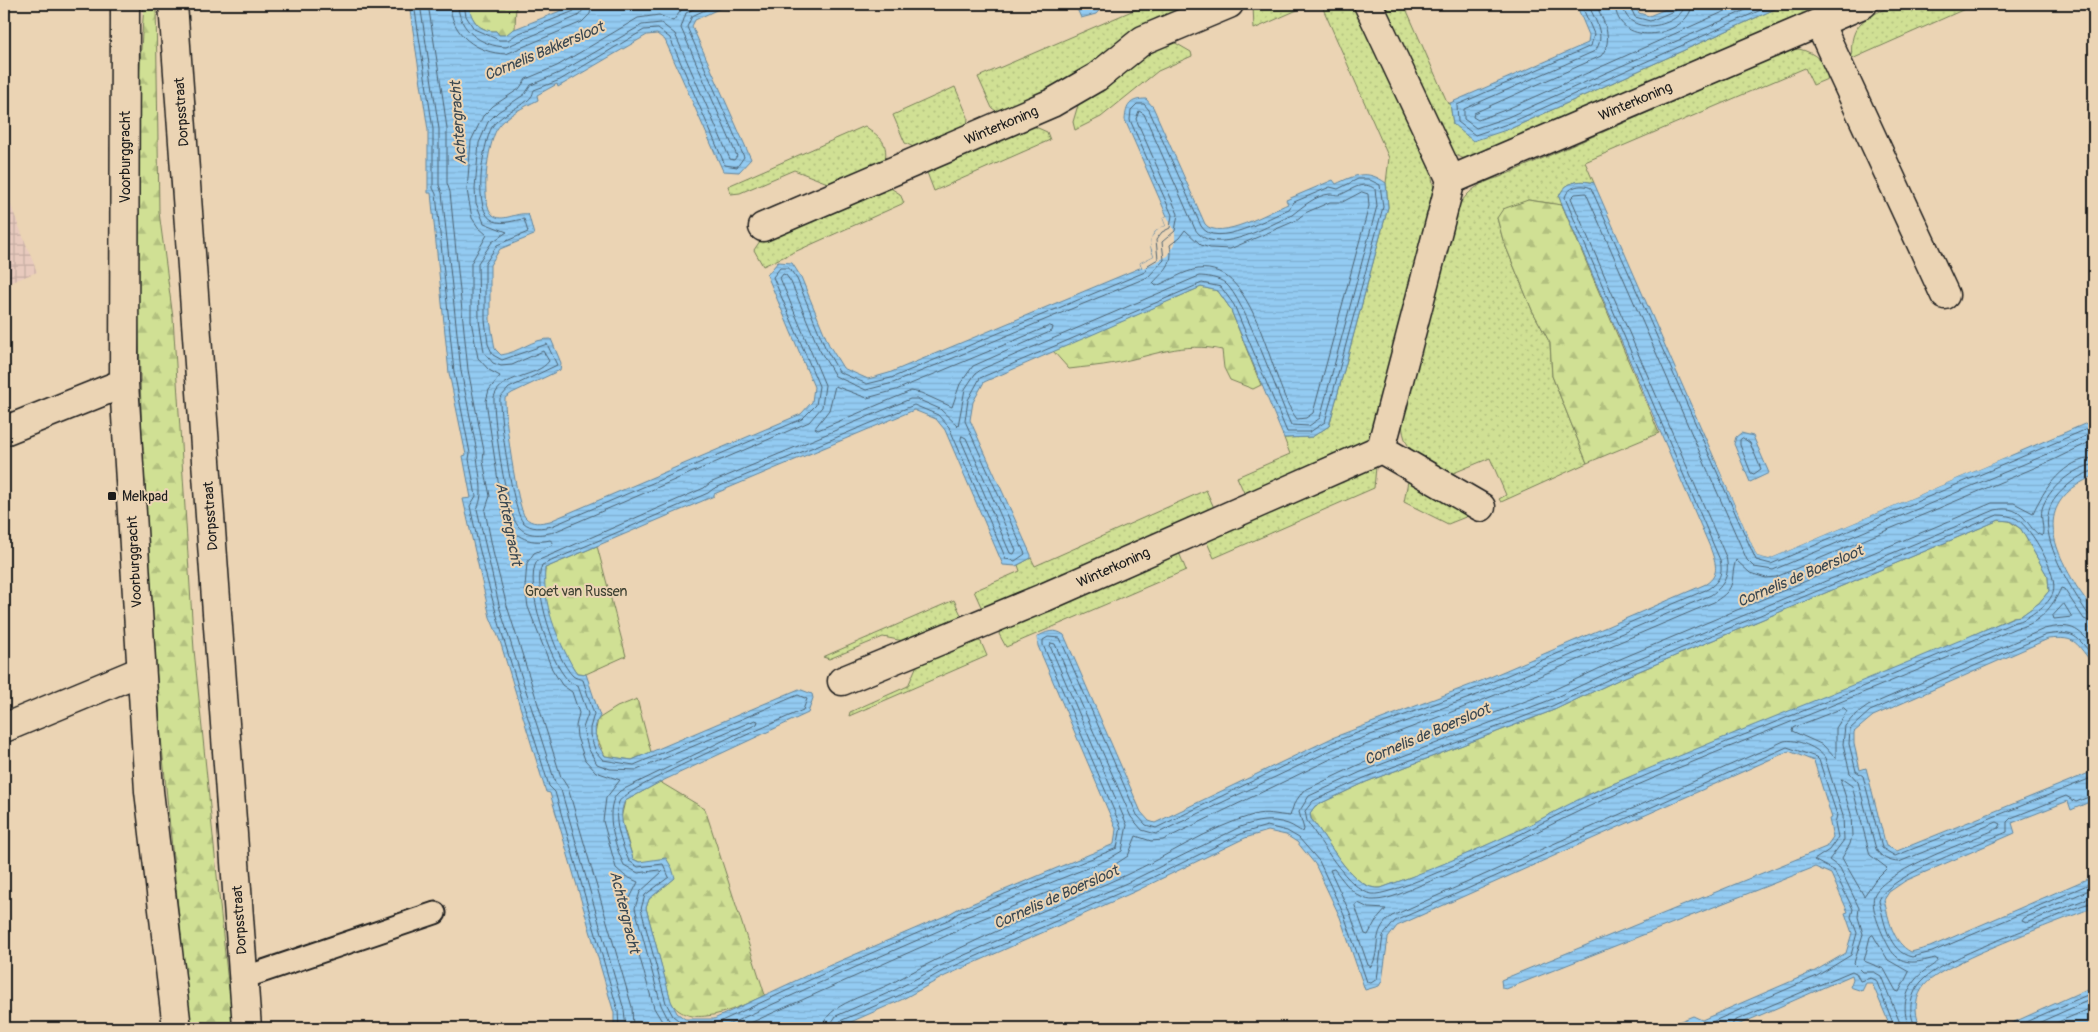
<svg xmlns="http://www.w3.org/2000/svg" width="2098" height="1032" font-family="Pangolin,sans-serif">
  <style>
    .industrial { fill: url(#industrial-grid) }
    .grass { fill: url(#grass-dots); stroke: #767e58 }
    .forest { fill: url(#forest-firs); stroke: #767e58 }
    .water { fill: url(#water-rules); stroke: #63859c; fill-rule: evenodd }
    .pier { fill: #ebd4b4 }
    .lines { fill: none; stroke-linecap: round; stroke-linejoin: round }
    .shore { stroke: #4c6272; stroke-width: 1 }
    .service-casing { stroke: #1c1c1c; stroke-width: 25 }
    .minor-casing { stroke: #1c1c1c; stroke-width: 31 }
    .tertiary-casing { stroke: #1c1c1c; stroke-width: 31 }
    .service { stroke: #ebd4b4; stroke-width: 21 }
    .minor { stroke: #ebd4b4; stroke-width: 28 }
    .tertiary { stroke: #ebd4b4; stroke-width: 28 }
    .poi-dot { fill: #1c1c1c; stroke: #ebd4b4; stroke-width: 2 }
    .labels { text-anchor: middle; stroke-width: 4; stroke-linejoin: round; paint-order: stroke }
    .street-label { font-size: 14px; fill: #1c1c1c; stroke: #ebd4b4 }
    .poi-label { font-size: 14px; fill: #1c1c1c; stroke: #ebd4b4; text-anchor: start }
    .park-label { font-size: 14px; fill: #404334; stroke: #ebd4b4 }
    .water-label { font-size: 15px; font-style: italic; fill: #3a4852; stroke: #ebd4b4 }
  </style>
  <defs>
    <pattern id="industrial-grid" width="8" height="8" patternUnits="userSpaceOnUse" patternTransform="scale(1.25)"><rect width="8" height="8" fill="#e8cabe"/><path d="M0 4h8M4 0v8" fill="none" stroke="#c6ada3"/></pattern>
    <pattern id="grass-dots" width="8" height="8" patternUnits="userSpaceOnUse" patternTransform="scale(1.25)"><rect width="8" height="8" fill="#d0e094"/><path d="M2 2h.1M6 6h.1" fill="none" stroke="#b2c07f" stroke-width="1.8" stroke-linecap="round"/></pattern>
    <pattern id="forest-firs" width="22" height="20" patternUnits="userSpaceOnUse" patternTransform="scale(1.25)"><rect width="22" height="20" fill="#d0e094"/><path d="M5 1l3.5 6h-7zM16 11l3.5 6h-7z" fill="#b2c07f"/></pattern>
    <pattern id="water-rules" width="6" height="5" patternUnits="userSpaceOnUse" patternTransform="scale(1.25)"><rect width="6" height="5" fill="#93cbf2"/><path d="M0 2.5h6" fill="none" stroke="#7eaecf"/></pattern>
  </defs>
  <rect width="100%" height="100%" fill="#ebd4b4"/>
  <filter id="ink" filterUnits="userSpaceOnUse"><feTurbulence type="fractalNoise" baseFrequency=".02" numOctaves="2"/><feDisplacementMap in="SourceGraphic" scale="10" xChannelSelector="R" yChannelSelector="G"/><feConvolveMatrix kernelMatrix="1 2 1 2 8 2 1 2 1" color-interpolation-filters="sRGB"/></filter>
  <g filter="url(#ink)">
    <!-- industrial -->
    <path class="industrial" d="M 4,188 L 37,272 L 4,285 Z"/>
    <!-- grass -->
    <path class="grass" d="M 1148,4 L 1201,4 L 1070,81 L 1000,114 L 992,108 L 978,77 Z
      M 1257,4 L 1311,4 L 1254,29 L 1253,6 Z
      M 1321,4 L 1356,4 L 1431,172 L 1434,189 L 1433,203 L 1376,428 L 1366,443 L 1246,497 L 1237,477 L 1290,454 L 1284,438 L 1312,437 L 1329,426 L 1388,207 L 1386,183 L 1389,158 Z
      M 1382,4 L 1404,4 L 1448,104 L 1450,103 L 1453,124 L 1512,128 L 1786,4 L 1838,4 L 1475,160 L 1462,158 L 1452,153 Z
      M 1898,4 L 1976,4 L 1852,59 C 1848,21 1868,16 1898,4 Z
      M 1172,41 L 1191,52 L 1192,56 L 1158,71 L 1101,117 L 1075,130 L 1073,122 L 1078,105 L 1098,92 L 1146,52 Z
      M 1799,49 C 1816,53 1824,62 1832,77 L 1813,85 L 1805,68 L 1585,162 L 1594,183 C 1579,179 1564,182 1559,197 L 1562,205 L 1528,200 L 1497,218 L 1503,240 L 1532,310 L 1550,343 L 1552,376 L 1587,463 L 1501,502 L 1499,499 L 1506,495 L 1490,458 L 1451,474 C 1420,456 1401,455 1402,415 L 1456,210 C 1467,191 1479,183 1500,177 L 1791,50 Z
      M 955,87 L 968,117 L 967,129 L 920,150 L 905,143 L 893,115 Z
      M 1031,125 L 1047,132 L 1050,140 L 934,191 L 926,170 Z
      M 865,126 C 882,139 888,141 885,164 L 833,185 L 794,170 L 740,193 L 731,194 L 728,186 Z
      M 889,187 L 900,194 L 904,203 L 763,266 L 754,250 L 760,241 Z
      M 1376,467 L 1374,488 L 1214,558 L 1205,538 L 1364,468 Z
      M 1408,481 L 1470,511 L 1468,516 L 1448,524 L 1404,502 Z
      M 1206,490 L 1215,510 L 983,611 L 974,591 L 1020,571 L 1018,565 L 1031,558 L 1035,566 Z
      M 1178,550 L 1186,570 L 1006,647 L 999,634 L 1002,627 Z
      M 954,600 L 963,619 L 909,642 L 883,637 L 829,659 L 823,657 Z
      M 974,639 L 981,642 L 987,656 L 849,716 L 850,712 L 908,686 L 917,665 Z"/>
    <!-- forest -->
    <path class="forest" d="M 144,4 L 156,4 L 159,212 L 173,318 L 194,650 L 227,974 L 234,1024 L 231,1028 L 190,1028 L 161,737 L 143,481 L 134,153 Z
      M 469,4 L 516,4 L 515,29 L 506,35 L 499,35 L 496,31 L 489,31 L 478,26 L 470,14 Z
      M 1528,200 L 1562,205 L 1659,433 L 1587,463 L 1552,376 L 1550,343 L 1532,310 L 1503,240 L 1497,218 L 1503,209 Z
      M 1201,287 L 1218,291 L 1230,308 L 1261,385 L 1253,389 L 1230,380 L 1224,368 L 1222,350 C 1184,341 1152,356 1115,363 C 1100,366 1084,367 1069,369 L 1053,351 Z
      M 1999,520 L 2009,521 L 2021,529 L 2048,577 L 2049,591 L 2039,603 L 2021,616 L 2013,617 L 1942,649 L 1598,790 L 1514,833 L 1436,868 L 1381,888 C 1352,892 1328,838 1311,819 L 1310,813 L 1315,806 L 1366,782 L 1554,710 L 1620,679 Z
      M 597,546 L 626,656 L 586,674 L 577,673 C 563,655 544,610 544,588 C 543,582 545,575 545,568 Z
      M 637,699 L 651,752 L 632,760 L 605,756 L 595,734 L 598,719 L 617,707 Z
      M 660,782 L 705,809 L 765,995 C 738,1008 689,1032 671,1002 L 646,908 L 649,899 L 675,878 L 633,859 L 621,818 L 625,801 Z"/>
    <!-- water -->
    <path class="water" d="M 409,4 L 469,4 C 470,20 480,32 496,31 L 499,35 L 506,35 L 512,30 L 578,4 L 729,4 L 695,20 L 692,26 L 751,159 L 739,172 L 723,171 L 665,40 L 657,34 L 647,35 L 558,87 L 557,84 L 537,95 L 538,100 C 524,107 506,115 497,129 C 488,143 479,204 493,215 C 502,223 516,212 527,214 L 529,216 L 534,235 L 500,249 L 490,265 L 490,320 L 495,349 L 501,355 C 518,353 533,338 551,339 L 561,363 L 560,370 L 512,393 L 505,398 C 504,414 517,507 525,517 C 532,525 540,523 550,521 L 801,414 L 812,402 L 814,387 L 767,275 L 778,262 L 792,263 L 801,277 L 829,345 L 843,368 L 868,379 L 889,373 L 1142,267 L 1140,263 L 1154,256 C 1147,243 1151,230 1166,226 L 1163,218 L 1167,216 L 1125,120 C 1126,105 1130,99 1146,99 L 1153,107 L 1205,224 C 1219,242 1271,211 1288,204 L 1286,200 L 1333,180 L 1336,184 C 1355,175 1367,169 1386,183 L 1388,207 L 1329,426 L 1312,437 L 1284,438 L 1230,308 L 1218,291 L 1201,287 L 984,382 L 973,402 L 970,420 L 1031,555 L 1031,558 L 1016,566 L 1003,565 L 945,430 L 936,419 L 914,410 L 714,494 L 714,496 L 545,568 C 542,604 557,638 574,669 L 577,673 L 586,674 L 600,716 C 591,729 596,744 605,756 L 632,760 L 799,689 L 812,694 L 813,698 L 808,713 L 660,782 L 625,801 C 616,818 628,841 633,859 L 639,862 L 666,858 L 672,868 L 675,878 L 649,899 L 646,908 L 671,1001 L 677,1013 L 685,1019 L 714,1019 L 812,973 L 947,915 L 963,906 L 964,907 L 1114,844 L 1116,829 L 1038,646 L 1037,637 C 1045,632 1055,628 1064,635 L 1141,812 L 1149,821 L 1155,823 L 1332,738 L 1481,681 L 1706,584 C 1721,574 1715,562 1710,547 L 1559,197 C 1564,182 1579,179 1594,183 L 1757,556 L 1769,559 L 2094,420 L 2094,476 C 2039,500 2047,537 2074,582 C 2079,592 2091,604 2094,615 C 2098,626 2094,652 2094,665 C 2075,643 2078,636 2048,639 L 1873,716 L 1854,732 L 1854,744 L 1860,770 L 1866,768 L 1886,846 L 1897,851 L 2094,771 L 2094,800 L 2071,810 L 2068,801 L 2012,823 L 2015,833 L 1905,881 L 1889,892 L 1884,900 C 1889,919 1892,942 1911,952 L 1930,947 L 2094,876 L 2094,907 C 2061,921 1942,962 1924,986 C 1914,999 1914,1014 1921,1028 L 1891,1028 L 1872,983 L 1866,983 L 1862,991 L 1850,987 L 1853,979 L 1852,975 L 1731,1028 L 1663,1028 L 1693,1016 L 1702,1020 L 1815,971 L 1846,953 L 1852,933 L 1845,913 L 1848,912 L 1831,874 L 1815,867 L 1506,989 L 1502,988 L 1501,980 L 1826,847 L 1833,837 L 1829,819 L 1832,818 L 1814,761 L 1789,751 L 1397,926 L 1388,938 L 1382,981 L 1379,986 L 1365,990 L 1340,917 L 1315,864 L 1297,842 L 1286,835 L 1268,831 L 1245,838 L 1136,891 L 945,976 L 901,1000 L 837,1028 L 614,1028 L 614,1013 L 550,793 L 546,792 L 500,641 L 490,617 L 463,499 L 471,498 L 463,456 L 466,455 L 449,373 L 431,193 L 428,193 L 428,130 ZM 1999,520 L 2010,521 L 2021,529 L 2048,577 L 2049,591 L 2039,603 L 2021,616 L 2014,617 C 1877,677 1738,730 1601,789 C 1571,802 1543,819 1513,833 C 1470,853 1426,872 1381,888 C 1352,892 1328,838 1311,819 L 1310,813 L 1315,806 L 1366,782 L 1554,710 L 1620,679 Z
      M 1075,4 L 1105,4 L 1096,14 L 1081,18 Z
      M 1576,4 L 1633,4 L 1639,13 L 1649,16 L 1678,4 L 1786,4 L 1512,128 L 1473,141 L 1453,124 L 1450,103 L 1588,43 L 1589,35 Z
      M 1741,433 L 1753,436 L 1769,473 L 1750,482 L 1734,444 L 1736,437 Z
      M 2094,986 L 2094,1028 L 2001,1028 Z"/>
    <!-- pier -->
    <path class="pier" d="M 1167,216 L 1175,232 L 1175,244 L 1168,256 L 1143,268 L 1140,263 L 1154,256 L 1150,244 L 1151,238 L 1159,228 L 1166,226 L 1163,218 Z
      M 2009,454 L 2010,456 L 1769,559 L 1757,556 L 1718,466 L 1720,465 L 1759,554 L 1769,556 Z"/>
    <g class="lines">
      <!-- shore -->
      <path class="shore" d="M 414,4 L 433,129 L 433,188 L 436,194 L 454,372 L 470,453 L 469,459 L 476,496 L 470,506 C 489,602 521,693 549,786 L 555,792 L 618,1011 L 619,1028
        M 420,4 L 439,129 L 439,185 L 442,193 L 461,371 L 477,452 C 477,471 486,492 477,509 L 500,609 L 555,782 L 561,790 L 624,1010 L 626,1028
        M 428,4 L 443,99 L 447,129 L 447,183 L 450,192 L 468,370 L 484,451 L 483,461 L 490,496 L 485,511 L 494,556 L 507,606 L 561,777 L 568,788 L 632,1007 L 633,1028
        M 450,4 C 451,35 477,53 506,54 L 582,22 L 590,14 L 592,4
        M 458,4 C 458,30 481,46 506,47 L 578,16 L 583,10 L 584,4
        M 464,4 L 466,16 L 474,29 L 499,40 L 508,40 L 517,34 L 574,11 L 578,4
        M 718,4 L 692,16 L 687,27 L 744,157 L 737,167 L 725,165 L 670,38 L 658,29 L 644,30 L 560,80 L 534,90 C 533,92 533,95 531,97 C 528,103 500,114 492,127 C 483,143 471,213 494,221 C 504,225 514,220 524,219 L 528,232 L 497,245 L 485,264 L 485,320 L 488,344 L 493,355 L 502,360 L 547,344 L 557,365 L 509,388 L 500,398 C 499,415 513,513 523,522 C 531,530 542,528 552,526 L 802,419 L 816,405 L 819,386 L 773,277 L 780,268 L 789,268 L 797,279 L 825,347 L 839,372 L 867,384 L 891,378 L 1145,272 L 1148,265 L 1158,259 L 1156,240 L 1162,232 L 1170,228 L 1172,215 L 1130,120 L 1131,110 L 1137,104 L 1144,104 L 1149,110 L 1201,226 C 1215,250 1270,217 1289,209 L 1294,202 L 1330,187 L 1338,189 L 1358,179 L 1368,179 L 1380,185 L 1383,207 L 1325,422 L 1310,432 L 1287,432 L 1234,305 L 1221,287 L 1202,283 L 980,378 L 968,400 L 965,421 L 1025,554 L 1015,561 L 1006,559 L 949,427 L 938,415 L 914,405 L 713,489 L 708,493 L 542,565 C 532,587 556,660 573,676 C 575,678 580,679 583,680 L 594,714 L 590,728 L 590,735 L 596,752 L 603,760 L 634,765 L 798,695 L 807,699 L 803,710 C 778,721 625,787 619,802 C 612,819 622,845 629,861 L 638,867 L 663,864 L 669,877 L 645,895 L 641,909 L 666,1003 L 673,1016 L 683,1024 L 715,1024 L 814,978 L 950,919 L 958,913 L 1117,848 L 1121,827 L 1043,645 L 1043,640 L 1048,637 L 1060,638 L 1137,815 L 1146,825 L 1156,828 L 1333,742 L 1482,686 L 1708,589 C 1720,581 1723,573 1720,560 L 1565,198 C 1567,187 1581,183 1591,188 L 1756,560 L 1771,564 L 2094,426
        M 1581,4 L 1594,34 L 1591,46 L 1457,105 L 1458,122 L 1475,135 L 1510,123 L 1774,4
        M 1588,4 C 1594,18 1607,36 1595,51 L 1464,109 L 1464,119 L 1476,128 L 1508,117 L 1759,4
        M 1596,4 C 1603,21 1615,39 1601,56 L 1474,113 L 1473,117 L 1478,120 L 1505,110 L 1741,4
        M 1615,4 C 1617,52 1691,35 1692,4
        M 1623,4 C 1625,40 1683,26 1685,4
        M 1629,4 L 1635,17 L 1650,21 L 1676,10 L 1678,4
        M 1362,192 L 1368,194 L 1369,206 L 1313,413 L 1306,418 L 1297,419 C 1269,384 1258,261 1198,269 C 1184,271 1169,281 1156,286 L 1153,283 C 1165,270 1174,264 1170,245 L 1179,238 L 1185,230 L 1201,245 L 1210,248 L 1230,249 L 1295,221 L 1305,213 L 1330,202 L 1342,202 Z
        M 1050,326 L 1053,327 L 1052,331 L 973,366 L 960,384 L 952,407 L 921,393 L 911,391 L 818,430 L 815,428 L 829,410 L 835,386 L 867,398 L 896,390 Z
        M 962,436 L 966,438 L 1016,550 L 1014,554 L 1010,553 L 961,440 Z
        M 1743,438 L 1750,443 L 1761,469 L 1754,474 L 1751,473 L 1740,445 L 1740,440 Z
        M 2094,471 C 2084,473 2075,479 2067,486 C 2060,492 2051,501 2049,511 C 2040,541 2072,590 2088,614 L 2094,617
        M 1998,515 C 2005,515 2011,516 2017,519 C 2032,529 2059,575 2053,593 C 2050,601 2042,608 2035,612 C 2028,617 2023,621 2015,622 C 1879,682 1740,735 1604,793 C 1564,810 1527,832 1488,850 C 1469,858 1388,897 1372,894 C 1349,891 1320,840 1307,821 L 1305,811 L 1313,801 L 1364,778 L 1552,706 L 1618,675 Z
        M 2064,604 L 2072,617 L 2054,619 L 2053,616 Z
        M 2094,657 C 2076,636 2075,630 2046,635 L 1870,711 L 1850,729 L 1849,744 L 1856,771 L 1863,776 L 1882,848 L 1895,856 L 2094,777
        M 1844,708 L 1847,711 L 1836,728 L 1836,759 L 1823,745 L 1792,731 L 1793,728 Z
        M 1842,779 L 1852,786 L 1870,855 L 1887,868 L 1875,880 L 1864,896 L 1842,858 L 1850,844 L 1852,836 L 1851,814 L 1841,782 Z
        M 2094,795 L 2076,802 L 2066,796 L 2011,818 L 2007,822 L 2007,832 C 1982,843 1885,876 1879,901 C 1884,920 1888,952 1912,957 L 1932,952 L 2094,882
        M 2094,888 L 2024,918 L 2022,921 L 2026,923 L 2094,896
        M 1358,903 L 1369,908 L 1386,909 L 1375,922 L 1368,935 L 1365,934 L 1355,906 Z
        M 1873,935 L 1888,960 L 1909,972 L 1899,992 L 1896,991 L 1884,969 L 1864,961 L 1870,937 Z
        M 666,1028 L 654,1008 L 627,912 L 628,902 L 638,882 L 625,876 L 616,868 L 603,821 L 606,798 L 620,780 L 596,772 L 585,760 L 577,737 L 576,726 L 579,713 L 572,692 L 562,685 L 552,669 L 528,607 L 525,587 L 527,563 L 534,553 L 552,545 L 553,542 L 550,540 C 529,545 510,536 503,514 L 486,401 L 489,390 L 500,376 L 489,370 L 478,358 L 471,321 L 471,263 L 487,235 L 478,227 L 472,218 L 467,190 L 471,141 L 483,116 L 493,106 L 519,89 L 526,79 L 557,66 L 638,18 L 659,15 L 673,21 L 686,4
        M 678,1028 L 668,1019 L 661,1005 L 635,908 L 640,892 L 662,872 L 659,870 L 638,873 L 624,865 C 615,847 602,805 620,791 L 757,724 L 758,721 L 755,720 L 637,770 L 610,769 L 597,764 L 588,748 L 583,728 L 588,714 L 578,686 C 575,684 571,683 568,680 C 550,663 523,583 537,561 L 704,488 L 710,483 L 910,399 L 917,399 L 940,409 L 958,426 L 965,389 L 975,374 L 982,369 L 1199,276 C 1206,276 1219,278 1225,283 C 1245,299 1278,396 1291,425 L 1309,426 L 1320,418 L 1377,206 L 1375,189 C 1363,180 1353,189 1342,194 C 1337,196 1335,194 1330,194 C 1316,195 1302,207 1292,215 C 1269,225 1214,259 1195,229 L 1144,114 L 1139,111 L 1136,119 L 1178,214 L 1175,231 L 1162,242 L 1164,260 L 1148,277 L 893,383 L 866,390 L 835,376 L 819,349 L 791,282 L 786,275 L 783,274 L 780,278 L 825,385 L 822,407 L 809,422 L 554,532 C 541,535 527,537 518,526 C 506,513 493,417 494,397 C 501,374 537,378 549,361 L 543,351 L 512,365 L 501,366 L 493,363 L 484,352 L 479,320 L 478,263 L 492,242 L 507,232 L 484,223 L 476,203 L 475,189 L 479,143 L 488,122 L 498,112 L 525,94 L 531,85 L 559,73 L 642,25 L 661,23 L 675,34 L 730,159 L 734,160 L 737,156 L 681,28 L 686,13 L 703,4
        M 721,1028 L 817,984 L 952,925 L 961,919 L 1107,860 L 1122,851 L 1127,825 L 1050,646 L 1051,643 L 1055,644 L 1131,817 L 1142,830 L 1156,834 L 1336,748 L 1485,692 L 1711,595 C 1725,585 1730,574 1726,557 L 1577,212 L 1571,198 L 1575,194 L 1586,193 L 1747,560 L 1754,567 L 1773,570 L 2050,453 L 2094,432
        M 739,1028 L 955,932 L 964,926 L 1111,867 L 1128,856 L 1136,836 L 1151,841 L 1163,840 L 1339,755 L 1488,698 L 1714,602 C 1739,587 1729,580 1736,560 L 1750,573 L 1766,578 L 1776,577 L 2053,460 L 2094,440
        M 823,1028 C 824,1004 873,994 892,983 C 967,941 1047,910 1126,875 C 1168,856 1208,828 1253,815 C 1266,811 1277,815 1290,816 L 1294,804 L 1303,791 L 1358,765 L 1547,693 L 1613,662 L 1992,503 L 2014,503 L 2033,513 C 2044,489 2064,459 2094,458
        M 831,1028 L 832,1022 L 836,1016 L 895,990 L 940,966 L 1131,881 L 1240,827 C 1257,821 1271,818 1288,824 C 1294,826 1298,830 1303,832 L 1304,829 L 1299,812 L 1309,796 L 1361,772 L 1550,700 L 1616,669 L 1995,510 C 2026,503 2026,530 2042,536 C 2045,529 2040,518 2042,509 C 2047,490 2074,466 2094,465
        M 837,1028 L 840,1021 L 898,996 L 943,971 L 1133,887 L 1243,833 L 1267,826 L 1287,831 L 1299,838 L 1319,861 L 1344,915 L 1367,982 L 1371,983 L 1377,979 L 1383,936 L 1395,921 L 1787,747 L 1816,757 L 1819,760 L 1837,815 L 1835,823 L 1838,837 L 1829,850 L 1814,860 L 1834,871 L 1853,909 L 1851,917 L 1857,933 L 1851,955 L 1817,976 L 1705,1025 L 1692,1022 L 1676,1028
        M 1731,1028 L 1734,1021 L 1852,971 L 1856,973 L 1860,981 L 1871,978 L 1876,980 L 1895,1028
        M 1902,1028 L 1881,976 L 1874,972 L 1863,972 L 1854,963 L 1863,934 L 1858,917 L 1859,908 L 1840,868 L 1829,860 L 1844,840 L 1843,816 L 1825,758 C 1819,748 1795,738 1784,741 L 1392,916 C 1370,932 1382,949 1371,967 L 1368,965 L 1350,913 L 1330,870 L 1334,869 C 1344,881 1356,901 1374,900 C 1390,900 1406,891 1421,885 C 1484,861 1543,827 1605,799 C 1741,740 1881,688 2016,628 C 2039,625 2053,606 2061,588 L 2064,589 L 2084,619 L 2094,623
        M 1909,1028 C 1901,1007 1905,987 1923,972 C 1928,968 1935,965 1938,960 L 1935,958 C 1916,963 1900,967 1889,947 C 1883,936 1870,909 1874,896 C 1882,871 1973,840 1999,828 L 2001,824 L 1997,822 L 1899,862 C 1890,862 1880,857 1876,849 L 1858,782 L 1850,773 L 1843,744 L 1845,726 L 1853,717 L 1868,706 L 2044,629 C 2071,623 2077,627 2094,647
        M 1916,1028 C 1908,1013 1909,996 1921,982 C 1939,960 2016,934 2044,922 C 2060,916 2078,904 2094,903
        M 2012,1028 L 2094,992
        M 2027,1028 L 2094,998
        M 2044,1028 L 2094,1007"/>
      <defs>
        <path id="service" d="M 243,978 L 435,913"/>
        <path id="minor" d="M 173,4 L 247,1028
          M 1368,4 L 1451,180 L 1381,449
          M 1819,23 L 1945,295
          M 1451,180 L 1863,4
          M 763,227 L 1052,103 L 1097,77 L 1143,40 L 1229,4
          M 4,431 L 124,383
          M 1381,449 L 1481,507
          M 842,681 L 1043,598 L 1381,449
          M 4,728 L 141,671"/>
        <path id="tertiary" d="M 125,4 L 124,383 L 149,791 L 177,1028"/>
      </defs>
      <!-- service casing -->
      <use href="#service" class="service-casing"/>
      <!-- minor casing -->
      <use href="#minor" class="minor-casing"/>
      <!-- tertiary casing -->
      <use href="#tertiary" class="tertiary-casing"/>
      <!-- service -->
      <use href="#service" class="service"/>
      <!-- minor -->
      <use href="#minor" class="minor"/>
      <!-- tertiary -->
      <use href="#tertiary" class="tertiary"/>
    </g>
  </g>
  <!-- markers -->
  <rect class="poi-dot" x="107" y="491" width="10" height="10" rx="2.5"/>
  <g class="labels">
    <!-- street labels -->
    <g class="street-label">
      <text transform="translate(1635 101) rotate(-23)" y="5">Winterkoning</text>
      <text transform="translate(181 112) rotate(-94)" y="5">Dorpsstraat</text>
      <text transform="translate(1001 125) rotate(-23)" y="5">Winterkoning</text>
      <text transform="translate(125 157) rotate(-90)" y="5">Voorburggracht</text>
      <text transform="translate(210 516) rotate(-94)" y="5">Dorpsstraat</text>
      <text transform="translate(134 562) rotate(-93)" y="5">Voorburggracht</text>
      <text transform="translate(1113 567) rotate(-24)" y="5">Winterkoning</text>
      <text transform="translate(239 920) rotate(-94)" y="5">Dorpsstraat</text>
    </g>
    <!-- poi labels -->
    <g class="poi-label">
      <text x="122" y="501">Melkpad</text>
    </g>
    <!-- park labels -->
    <g class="park-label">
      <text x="576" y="596">Groet van Russen</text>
    </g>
    <!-- water labels -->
    <g class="water-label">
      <text transform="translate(544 51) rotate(-23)" y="5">Cornelis Bakkersloot</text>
      <text transform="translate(458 123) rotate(-94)" y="5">Achtergracht</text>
      <text transform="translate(509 524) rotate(79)" y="5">Achtergracht</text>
      <text transform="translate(1800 576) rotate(-23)" y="5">Cornelis de Boersloot</text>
      <text transform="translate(1427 734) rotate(-23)" y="5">Cornelis de Boersloot</text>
      <text transform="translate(1056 897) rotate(-24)" y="5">Cornelis de Boersloot</text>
      <text transform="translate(625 912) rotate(76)" y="5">Achtergracht</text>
    </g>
  </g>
  <!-- margin -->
  <rect width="2098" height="1032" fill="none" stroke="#ebd4b4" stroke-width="20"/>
  <rect x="10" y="10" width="2078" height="1012" fill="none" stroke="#1c1c1c" stroke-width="2" filter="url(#ink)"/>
</svg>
